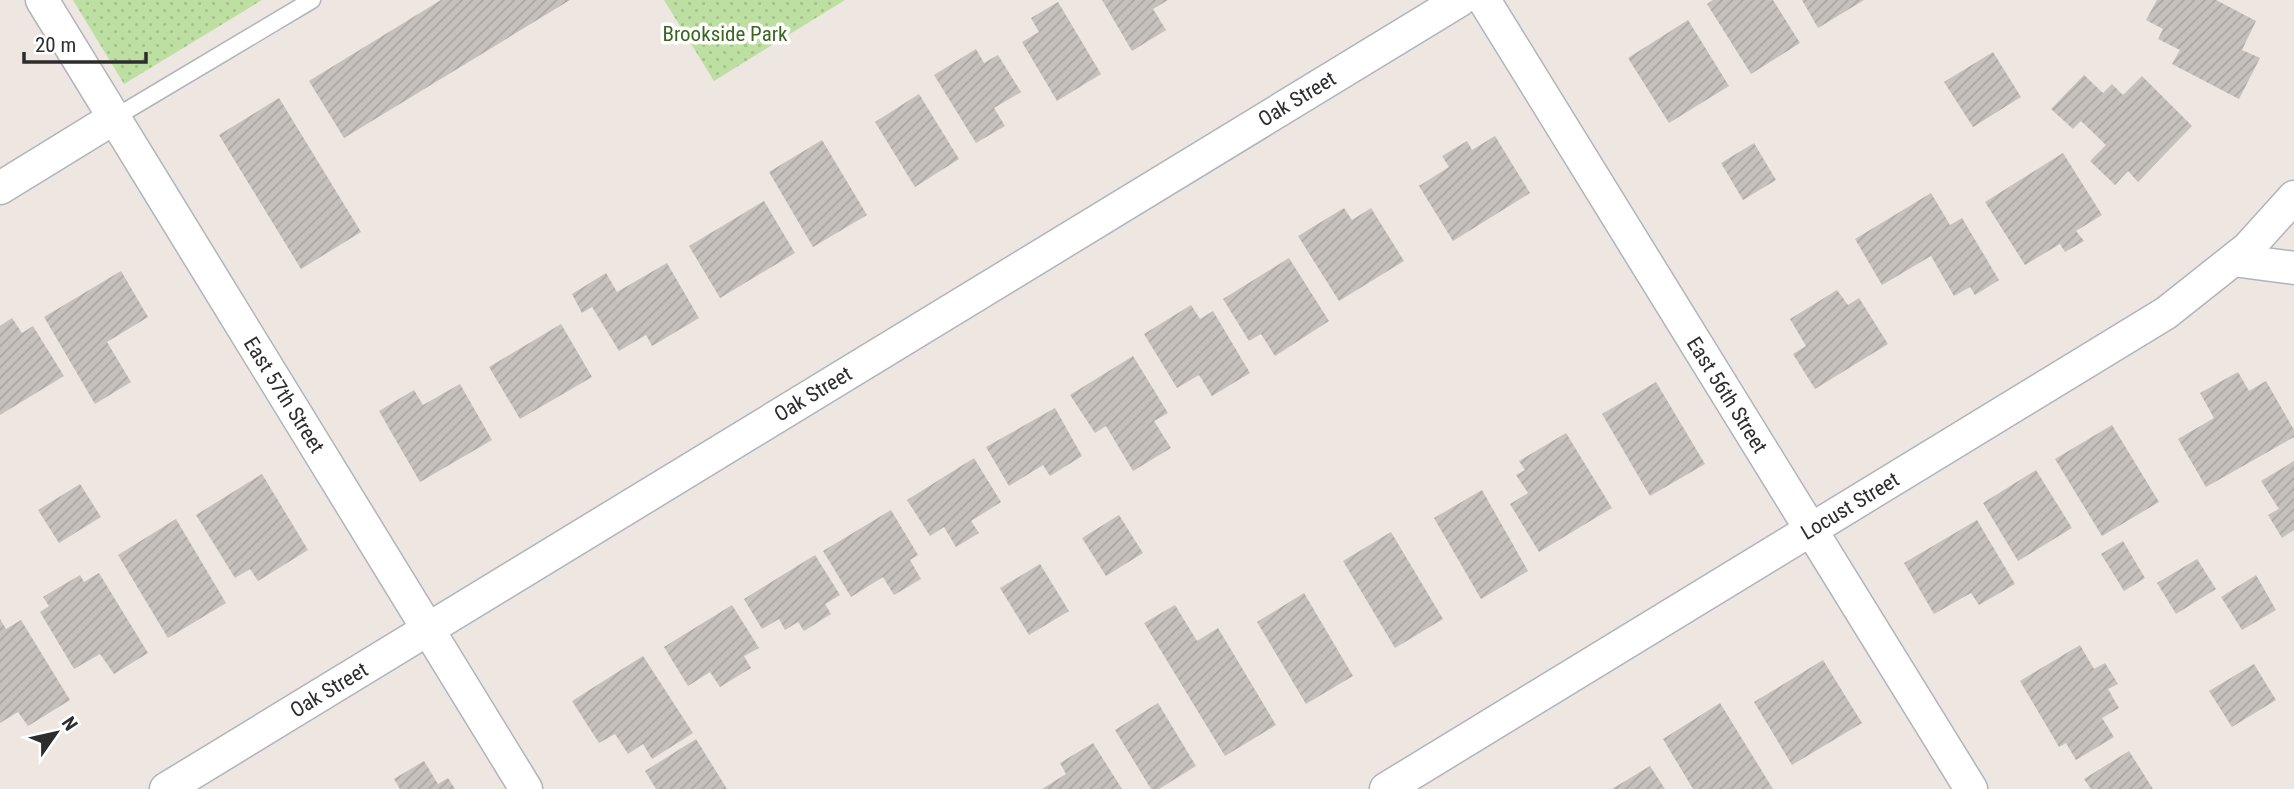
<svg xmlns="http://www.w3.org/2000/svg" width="2294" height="789" font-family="'Roboto Condensed',sans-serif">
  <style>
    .park { fill: url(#park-dots) }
    .building { fill: url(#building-hatch) }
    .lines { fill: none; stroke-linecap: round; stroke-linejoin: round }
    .lane-casing { stroke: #b1b4bc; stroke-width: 19 }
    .street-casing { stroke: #b1b4bc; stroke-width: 35 }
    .lane { stroke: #fff; stroke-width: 16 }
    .street { stroke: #fff; stroke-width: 32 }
    .labels { text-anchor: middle; stroke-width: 7; stroke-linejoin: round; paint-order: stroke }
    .park-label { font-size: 21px; fill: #386621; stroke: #fff }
    .street-label { font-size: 21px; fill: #2d2d2d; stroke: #fff }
  </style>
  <defs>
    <pattern id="park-dots" width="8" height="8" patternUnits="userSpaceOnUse" patternTransform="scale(1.75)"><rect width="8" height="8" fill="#bedfa2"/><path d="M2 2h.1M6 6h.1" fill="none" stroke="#a4c08c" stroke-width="1.8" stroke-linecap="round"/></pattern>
    <pattern id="building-hatch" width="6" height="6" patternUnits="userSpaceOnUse" patternTransform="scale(1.75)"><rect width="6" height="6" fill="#c6c1bc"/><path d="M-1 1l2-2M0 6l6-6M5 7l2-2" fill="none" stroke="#aaa6a2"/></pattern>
  </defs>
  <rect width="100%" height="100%" fill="#ede6e1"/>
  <!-- park -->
  <path class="park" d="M 73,0 L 262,0 L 124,84 Z
    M 664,0 L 845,0 L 714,81 Z"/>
  <!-- building -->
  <path class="building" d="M 441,0 L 570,0 L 344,138 L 309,81 Z
    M 1102,0 L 1168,0 L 1153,9 L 1166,30 L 1132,51 Z
    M 1713,0 L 1773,0 L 1800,43 L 1751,74 L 1707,4 Z
    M 1802,0 L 1864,0 L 1818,28 Z
    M 2157,0 L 2216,0 L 2256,21 L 2242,50 L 2260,58 L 2239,99 L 2172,64 L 2180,50 L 2158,39 L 2163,29 L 2146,20 Z
    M 1058,2 L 1101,74 L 1057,101 L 1022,42 L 1039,32 L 1031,18 Z
    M 1688,20 L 1729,86 L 1669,123 L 1628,58 Z
    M 976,49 L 984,63 L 998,55 L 1021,92 L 994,108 L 1005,126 L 976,143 L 934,75 Z
    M 1993,52 L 2021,97 L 1973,127 L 1944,82 Z
    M 2084,75 L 2103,93 L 2112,84 L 2123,95 L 2142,76 L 2192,126 L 2138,182 L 2128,171 L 2115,185 L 2090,161 L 2106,145 L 2081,121 L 2073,129 L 2051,109 Z
    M 919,94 L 959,159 L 915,187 L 875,122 Z
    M 279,98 L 361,232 L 301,269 L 219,135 Z
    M 1495,136 L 1530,193 L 1453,241 L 1419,186 L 1449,167 L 1442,156 L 1467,141 L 1472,150 Z
    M 822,140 L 867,215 L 813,247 L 769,172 Z
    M 1754,143 L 1776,180 L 1743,200 L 1721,163 Z
    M 2063,153 L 2102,215 L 2076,231 L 2084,241 L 2065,252 L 2060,244 L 2025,265 L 1985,202 Z
    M 1931,193 L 1950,225 L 1962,218 L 1999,280 L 1975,295 L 1970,287 L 1954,296 L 1931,256 L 1882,285 L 1855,239 Z
    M 764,201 L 795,253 L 720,298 L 689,246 Z
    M 1344,208 L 1352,220 L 1371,208 L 1404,261 L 1339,301 L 1298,236 Z
    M 1289,258 L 1329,321 L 1275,356 L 1261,334 L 1249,341 L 1223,299 Z
    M 667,263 L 699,318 L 652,346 L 646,335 L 619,351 L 592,307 L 582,313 L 572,294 L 606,273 L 617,292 Z
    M 121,271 L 148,317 L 107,342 L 131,382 L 95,404 L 44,317 Z
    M 1837,290 L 1848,305 L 1859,298 L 1888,344 L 1815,389 L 1793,354 L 1806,346 L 1790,319 Z
    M 1191,305 L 1200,319 L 1213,311 L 1250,373 L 1212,396 L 1199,375 L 1177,388 L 1144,334 Z
    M 12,318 L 22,333 L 33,326 L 64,376 L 0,415 L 0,326 Z
    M 561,324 L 592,377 L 520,419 L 489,367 Z
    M 1133,356 L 1168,413 L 1154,421 L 1171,448 L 1133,471 L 1106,426 L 1095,433 L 1070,395 Z
    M 2238,372 L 2249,391 L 2266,381 L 2294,430 L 2294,437 L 2206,487 L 2178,439 L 2214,418 L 2200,393 Z
    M 1656,382 L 1705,464 L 1650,496 L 1602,414 Z
    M 460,384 L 492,440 L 420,482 L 379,411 L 414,390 L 423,405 Z
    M 1055,408 L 1082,456 L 1050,476 L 1043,465 L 1009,486 L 986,447 Z
    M 2112,425 L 2159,502 L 2102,536 L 2055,459 Z
    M 1566,433 L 1612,508 L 1539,552 L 1510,504 L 1528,493 L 1516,475 L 1525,470 L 1519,461 Z
    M 974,458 L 1001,502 L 971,521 L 979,533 L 956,547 L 944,527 L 930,536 L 907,500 Z
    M 2294,461 L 2294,530 L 2282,538 L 2268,515 L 2279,509 L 2261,481 Z
    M 2036,470 L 2072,528 L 2018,561 L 1983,503 Z
    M 262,474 L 308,550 L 258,581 L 250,569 L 235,578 L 196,515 Z
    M 80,484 L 101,517 L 59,543 L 38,510 Z
    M 1482,490 L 1528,571 L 1481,599 L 1434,518 Z
    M 891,510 L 918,555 L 910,560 L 921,579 L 894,595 L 883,577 L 851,597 L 823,551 Z
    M 1119,515 L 1143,553 L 1106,576 L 1082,538 Z
    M 176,519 L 226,603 L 168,638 L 118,555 Z
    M 1977,520 L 2015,584 L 1979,605 L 1971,593 L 1934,614 L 1904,563 Z
    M 1391,532 L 1443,619 L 1395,648 L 1343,561 Z
    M 2123,541 L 2145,578 L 2124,591 L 2101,554 Z
    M 815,555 L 840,595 L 825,604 L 831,614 L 804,631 L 798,622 L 785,630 L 779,619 L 762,629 L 744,599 Z
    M 2197,559 L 2216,589 L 2176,614 L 2157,583 Z
    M 1040,564 L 1069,611 L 1029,635 L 1000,588 Z
    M 99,573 L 148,653 L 114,674 L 100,654 L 74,669 L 40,612 L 49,606 L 43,597 L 80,575 L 84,582 Z
    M 2256,575 L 2276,610 L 2242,630 L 2221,597 Z
    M 1304,593 L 1353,676 L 1306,704 L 1257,622 Z
    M 732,605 L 759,648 L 744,656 L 751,668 L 720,687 L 710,672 L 688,686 L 664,647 Z
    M 1175,605 L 1197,641 L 1218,628 L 1276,725 L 1225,756 L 1144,623 Z
    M 0,619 L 6,629 L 21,620 L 70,700 L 28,726 L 18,712 L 0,723 Z
    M 2080,645 L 2094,669 L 2105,663 L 2118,684 L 2108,689 L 2119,708 L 2102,718 L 2114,737 L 2076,760 L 2066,743 L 2059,747 L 2020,681 Z
    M 643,656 L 693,733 L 652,759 L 643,744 L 628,754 L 615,734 L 599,743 L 572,701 Z
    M 1823,660 L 1862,723 L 1792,765 L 1754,702 Z
    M 2254,664 L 2276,700 L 2232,727 L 2209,691 Z
    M 1158,703 L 1196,766 L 1159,789 L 1151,789 L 1115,730 Z
    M 1720,703 L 1773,789 L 1693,789 L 1663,739 Z
    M 696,739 L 727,789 L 656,789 L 645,771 Z
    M 1093,743 L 1122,789 L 1042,789 L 1066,774 L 1060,763 Z
    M 2129,751 L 2153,789 L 2091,789 L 2084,779 Z
    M 424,761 L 438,784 L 448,778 L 455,789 L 400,789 L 394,779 Z
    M 1650,766 L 1665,789 L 1612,789 Z"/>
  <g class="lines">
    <defs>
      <path id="lane" d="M 114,118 L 312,0"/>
      <path id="street" d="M 42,0 L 526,789
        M 1484,0 L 1971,789
        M 0,188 L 114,118
        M 2233,260 L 2294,268
        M 166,789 L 1460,0
        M 1386,789 L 2166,313 L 2248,248 L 2294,197"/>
    </defs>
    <!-- lane casing -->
    <use href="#lane" class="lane-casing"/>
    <!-- street casing -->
    <use href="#street" class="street-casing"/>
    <!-- lane -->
    <use href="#lane" class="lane"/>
    <!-- street -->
    <use href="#street" class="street"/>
  </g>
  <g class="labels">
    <!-- park labels -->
    <g class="park-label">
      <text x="725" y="41">Brookside Park</text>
    </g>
    <!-- street labels -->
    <g class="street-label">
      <text transform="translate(1297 99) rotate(-31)" y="7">Oak Street</text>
      <text transform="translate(813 394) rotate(-31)" y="7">Oak Street</text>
      <text transform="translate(284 395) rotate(58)" y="7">East 57th Street</text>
      <text transform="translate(1727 395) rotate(58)" y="7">East 56th Street</text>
      <text transform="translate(1850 506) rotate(-31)" y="7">Locust Street</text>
      <text transform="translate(329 690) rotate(-31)" y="7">Oak Street</text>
    </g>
  </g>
  <!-- north arrow -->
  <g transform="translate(56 733) rotate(56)" stroke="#ffffff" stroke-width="5" paint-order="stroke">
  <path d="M0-5L12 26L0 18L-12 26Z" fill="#2d2d2d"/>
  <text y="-10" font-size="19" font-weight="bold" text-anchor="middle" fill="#2d2d2d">N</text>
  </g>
  <!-- scale -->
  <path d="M24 52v10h122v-10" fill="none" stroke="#2d2d2d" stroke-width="3.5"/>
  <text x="35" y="52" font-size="21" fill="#2d2d2d" stroke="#ffffff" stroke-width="5" paint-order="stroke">20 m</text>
</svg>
